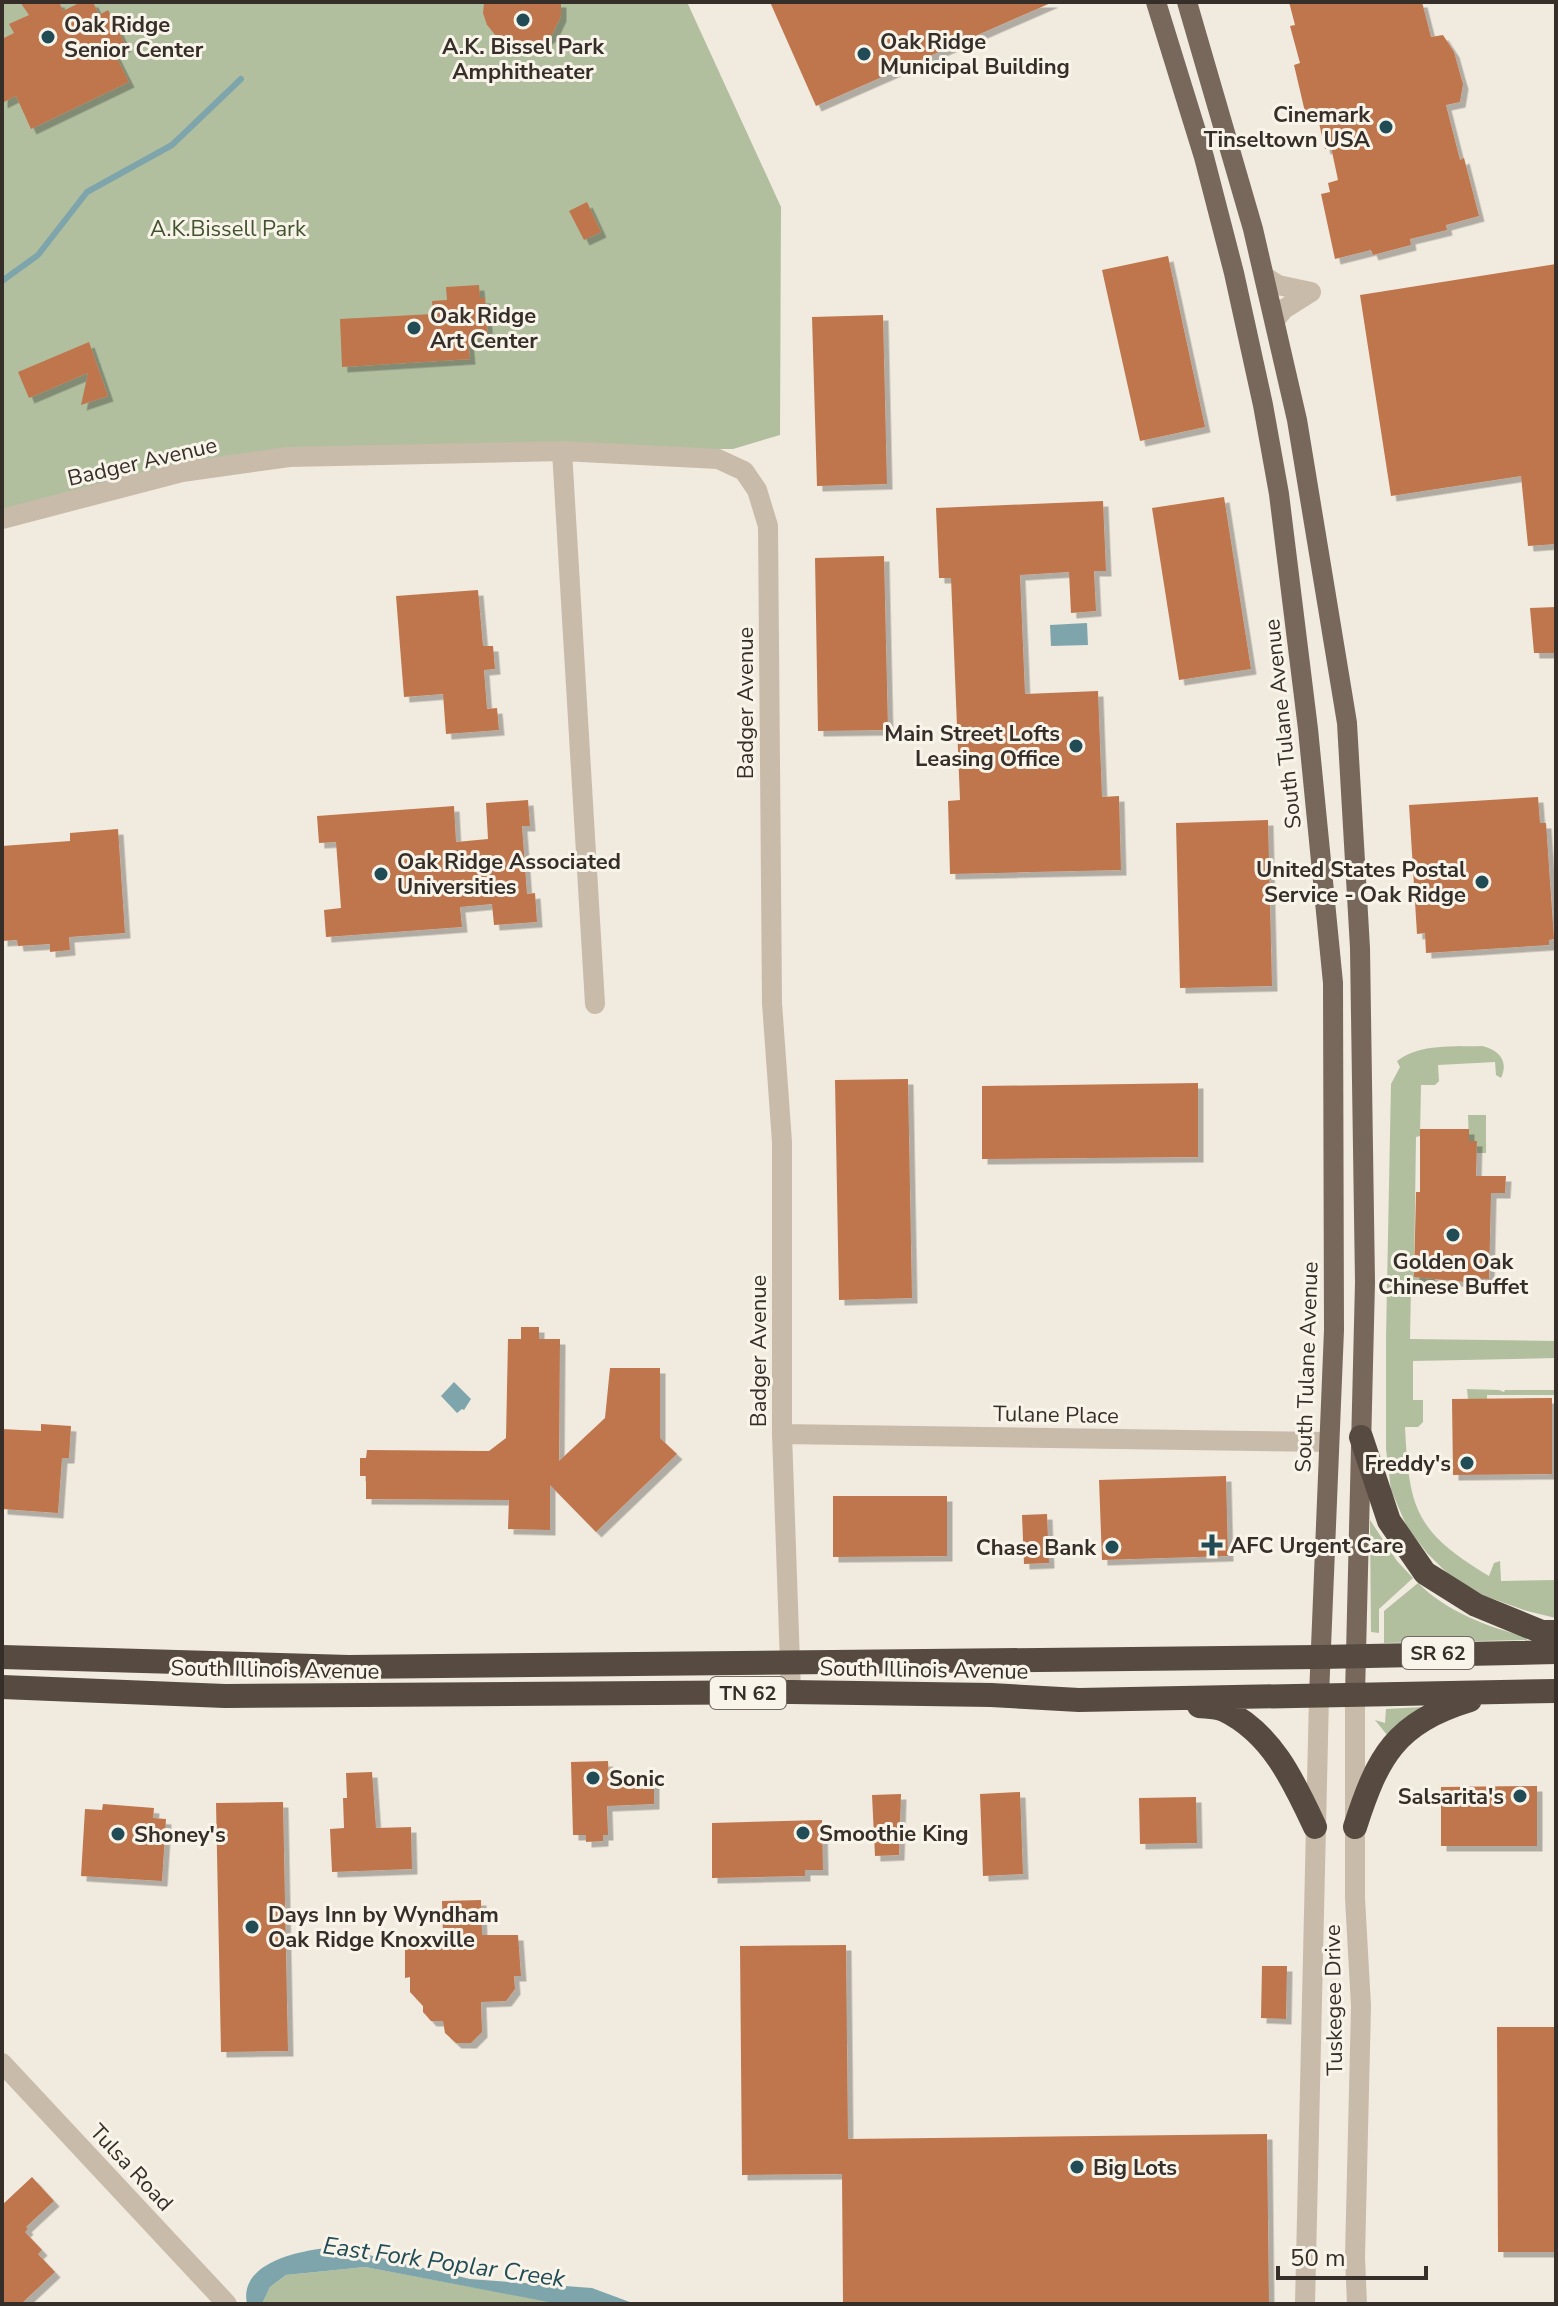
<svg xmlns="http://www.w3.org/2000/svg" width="1558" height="2306" font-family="'Nunito Sans',sans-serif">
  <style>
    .green { fill: #b1bf9f }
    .water { fill: #7ea5ac }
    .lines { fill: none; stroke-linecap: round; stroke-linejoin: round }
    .stream { stroke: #7ea5ac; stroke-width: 6 }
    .building { fill: #bf764e; filter: url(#shadow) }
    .minor { stroke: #c9bbaa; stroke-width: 20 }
    .major { stroke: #77685b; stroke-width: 20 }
    .highway { stroke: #574a41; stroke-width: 24 }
    .poi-dot { fill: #214c56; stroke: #f9f4ea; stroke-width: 3 }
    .labels { text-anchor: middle; stroke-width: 6; stroke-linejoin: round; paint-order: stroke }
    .shield { fill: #f9f4ea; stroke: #706a63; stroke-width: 2 }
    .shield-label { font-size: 20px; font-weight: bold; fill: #362f29 }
    .poi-label { font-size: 22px; font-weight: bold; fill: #362f29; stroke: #f9f4ea; text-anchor: start }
    .park-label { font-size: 22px; fill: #42532f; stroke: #f9f4ea }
    .street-label { font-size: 22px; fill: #362f29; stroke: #f9f4ea }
    .water-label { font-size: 24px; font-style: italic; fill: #214c56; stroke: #f9f4ea }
  </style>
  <defs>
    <filter id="shadow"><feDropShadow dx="5.5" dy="5.5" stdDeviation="0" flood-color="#0004"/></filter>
  </defs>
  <rect width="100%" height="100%" fill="#f1eade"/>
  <!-- green -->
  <path class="green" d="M 2,2 L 687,2 L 781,207 L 780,435 L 733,449 L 718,449 L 286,448 L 2,511 Z
    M 1482,1046 C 1499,1050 1509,1061 1501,1078 L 1496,1075 L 1495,1062 L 1438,1065 L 1439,1081 L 1435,1085 L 1421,1085 L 1420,1136 L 1416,1137 L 1414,1276 L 1435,1277 L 1435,1284 L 1411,1284 L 1410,1339 L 1556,1341 L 1556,1358 L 1413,1361 L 1413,1400 L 1423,1400 L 1423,1422 L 1418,1427 L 1405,1427 C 1409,1510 1416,1532 1489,1576 L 1494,1563 L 1500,1561 L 1501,1581 L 1556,1580 L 1556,1618 L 1527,1611 L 1485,1596 L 1449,1575 L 1427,1553 L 1407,1527 L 1391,1490 L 1386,1449 L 1386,1338 L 1391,1084 L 1400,1067 L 1397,1061 C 1420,1043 1455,1047 1482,1046 Z
    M 1468,1115 L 1486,1115 L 1486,1153 L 1477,1153 L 1477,1141 L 1469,1141 Z
    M 1467,1389 L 1499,1390 L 1504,1392 L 1505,1390 L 1556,1390 L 1556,1414 L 1554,1395 L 1487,1395 L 1487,1399 L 1468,1399 Z
    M 1370,1520 L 1397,1561 L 1413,1578 L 1379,1609 L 1379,1633 L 1371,1632 Z
    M 1418,1583 C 1447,1612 1488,1627 1527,1637 L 1527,1640 L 1384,1643 L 1384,1611 Z
    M 1423,1707 L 1387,1735 L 1375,1720 L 1385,1723 L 1386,1709 Z
    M 365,2267 L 552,2302 L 559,2304 L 262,2304 L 270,2287 L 286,2275 Z"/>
  <!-- water -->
  <path class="water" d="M 1087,623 L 1088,645 L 1051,646 L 1050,625 Z
    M 454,1382 L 471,1399 L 464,1410 L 462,1409 L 457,1413 L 441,1396 Z
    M 335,2247 L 470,2279 L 592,2288 L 635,2304 L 559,2304 L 365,2267 L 286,2275 L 270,2287 L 262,2304 L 247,2304 C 238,2261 303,2250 335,2247 Z"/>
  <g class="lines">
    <!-- stream -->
    <path class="stream" d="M 2,281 L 38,255 L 87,192 L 172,145 L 241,79"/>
  </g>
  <!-- building -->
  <path class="building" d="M 20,2 L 59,2 L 63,11 L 81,2 L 93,2 L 99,15 L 108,10 L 126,46 L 114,52 L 129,82 L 31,129 L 16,96 L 2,103 L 2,39 L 14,33 L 9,24 L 29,15 Z
    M 484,2 L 561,2 L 561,16 L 552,35 L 543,42 L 531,47 L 514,47 L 502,43 L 487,25 L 483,13 Z
    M 770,2 L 1053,2 L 816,106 Z
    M 1289,2 L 1422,2 L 1431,37 L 1443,35 L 1454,52 L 1459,70 L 1463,84 L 1460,102 L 1446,105 L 1460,160 L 1464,158 L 1479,216 L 1446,225 L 1447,230 L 1410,239 L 1411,245 L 1373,255 L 1371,250 L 1335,259 L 1321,194 L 1330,192 L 1328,183 L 1338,180 L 1331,147 L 1325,149 L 1316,110 L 1305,112 L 1294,65 L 1300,63 L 1290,26 L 1295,25 Z
    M 587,202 L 601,232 L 584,240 L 569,211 Z
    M 1168,256 L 1205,427 L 1140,441 L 1102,270 Z
    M 1556,264 L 1556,544 L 1528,546 L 1521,476 L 1391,496 L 1360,295 Z
    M 479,285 L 480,298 L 485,298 L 488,338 L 468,339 L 470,359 L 342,367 L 340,319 L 433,314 L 432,301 L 447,300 L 446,287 Z
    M 883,315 L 887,484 L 817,486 L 812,317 Z
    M 89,342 L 108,396 L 81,405 L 88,373 L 29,398 L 18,372 Z
    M 1224,497 L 1251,669 L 1179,680 L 1152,508 Z
    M 1103,501 L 1106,571 L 1094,571 L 1096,611 L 1071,613 L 1069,572 L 1020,575 L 1025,694 L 1098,691 L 1102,797 L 1119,796 L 1121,870 L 950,874 L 948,801 L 960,800 L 951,578 L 939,578 L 936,508 Z
    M 884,556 L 888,730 L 818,731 L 815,558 Z
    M 478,590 L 483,646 L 493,646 L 495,669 L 484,670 L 487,709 L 497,708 L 499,730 L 446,734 L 443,694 L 404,697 L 396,596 Z
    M 1556,607 L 1556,653 L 1534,653 L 1530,608 Z
    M 1538,797 L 1540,823 L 1546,823 L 1554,939 L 1549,940 L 1549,945 L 1426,953 L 1425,933 L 1417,934 L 1409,805 Z
    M 528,800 L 530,826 L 522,826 L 527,894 L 535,893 L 537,922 L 494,925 L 492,904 L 460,907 L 462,927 L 326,937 L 324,910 L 341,908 L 336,842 L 319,843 L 317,816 L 454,806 L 456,842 L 488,839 L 486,803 Z
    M 1268,820 L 1272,986 L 1180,988 L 1176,823 Z
    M 118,829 L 125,933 L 69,937 L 70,950 L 50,952 L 50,944 L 18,946 L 17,940 L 2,941 L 2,846 L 70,841 L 70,833 Z
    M 908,1079 L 912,1298 L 839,1300 L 835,1080 Z
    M 1198,1083 L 1198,1157 L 982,1159 L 982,1086 Z
    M 1420,1129 L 1469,1129 L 1469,1141 L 1477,1141 L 1476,1176 L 1506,1176 L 1505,1193 L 1491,1193 L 1489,1279 L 1465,1278 L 1465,1282 L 1414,1277 L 1416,1192 L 1420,1192 Z
    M 521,1327 L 539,1327 L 539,1339 L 560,1339 L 559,1461 L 605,1418 L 610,1368 L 660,1368 L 660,1438 L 677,1454 L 596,1532 L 550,1485 L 550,1530 L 508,1529 L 509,1500 L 366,1499 L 366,1476 L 360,1476 L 360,1458 L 366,1458 L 367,1450 L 489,1451 L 506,1438 L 508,1339 L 521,1339 Z
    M 1552,1398 L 1552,1474 L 1453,1475 L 1452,1399 Z
    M 41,1424 L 71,1426 L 69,1458 L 62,1458 L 58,1513 L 2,1509 L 2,1429 L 41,1431 Z
    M 1226,1476 L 1228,1556 L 1102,1560 L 1099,1480 Z
    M 833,1496 L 947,1496 L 947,1556 L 833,1557 Z
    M 1047,1514 L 1049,1563 L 1024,1564 L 1022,1515 Z
    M 608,1761 L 609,1778 L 654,1778 L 654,1804 L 607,1806 L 608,1835 L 603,1835 L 603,1841 L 586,1842 L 586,1835 L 573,1835 L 571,1762 Z
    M 372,1772 L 376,1828 L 411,1827 L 412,1869 L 332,1872 L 330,1829 L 344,1828 L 343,1798 L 347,1798 L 346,1773 Z
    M 1537,1786 L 1537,1846 L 1441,1846 L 1441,1787 Z
    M 1020,1792 L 1023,1874 L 983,1876 L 980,1794 Z
    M 901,1794 L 899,1855 L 875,1856 L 872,1795 Z
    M 1196,1797 L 1197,1843 L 1140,1844 L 1139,1798 Z
    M 283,1802 L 288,2051 L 221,2052 L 216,1803 Z
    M 103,1804 L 154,1808 L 153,1818 L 166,1819 L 162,1881 L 81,1876 L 85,1809 L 102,1810 Z
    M 822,1820 L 823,1870 L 805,1870 L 805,1876 L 712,1878 L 712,1823 Z
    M 481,1900 L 482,1935 L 518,1935 L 521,1976 L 514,1976 L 515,1989 L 506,2001 L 481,2002 L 482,2032 L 471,2043 L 456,2043 L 445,2033 L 443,2021 L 431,2021 L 423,2012 L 423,2006 L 410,1992 L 410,1977 L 405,1978 L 405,1936 L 443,1936 L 442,1901 Z
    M 846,1945 L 848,2139 L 1267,2134 L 1269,2304 L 843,2304 L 842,2174 L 742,2175 L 740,1946 Z
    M 1262,1966 L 1287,1966 L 1286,2019 L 1261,2018 Z
    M 1497,2027 L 1556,2027 L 1556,2252 L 1498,2252 Z
    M 32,2177 L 54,2201 L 26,2227 L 28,2229 L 25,2232 L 42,2250 L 38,2254 L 55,2272 L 21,2304 L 2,2304 L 2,2205 Z"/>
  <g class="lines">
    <!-- minor -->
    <path class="minor" d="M 1264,276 L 1278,285 L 1311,292
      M 1275,320 L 1284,309 L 1311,292
      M 562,451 L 595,1004
      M 2,519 L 182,472 L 289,457 L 562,451 L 718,459 L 744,471 L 757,490 L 768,526 L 772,1003 L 782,1142 L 782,1434 L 791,1692
      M 782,1434 L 1329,1442
      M 1355,1695 L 1355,1898 L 1361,2006 L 1355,2257 L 1357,2304
      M 2,2063 L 227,2304
      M 1305,2304 L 1319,1696"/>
    <!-- major -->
    <path class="major" d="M 1156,2 L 1204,157 L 1234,273 L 1263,405 L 1279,494 L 1308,729 L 1333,983 L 1334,1330 L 1319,1696
      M 1187,2 L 1253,229 L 1297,420 L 1347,723 L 1360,948 L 1365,1282 L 1355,1695"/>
    <!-- highway -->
    <path class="highway" d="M 1361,1437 L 1389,1521 L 1425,1573 L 1476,1605 L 1542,1632 L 1556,1632
      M 2,1657 L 349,1667 L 1320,1657 L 1556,1652
      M 2,1687 L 225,1696 L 791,1692 L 991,1695 L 1079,1700 L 1556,1691
      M 1199,1706 C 1207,1707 1217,1707 1224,1710 C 1272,1733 1294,1782 1315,1827
      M 1355,1827 C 1378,1756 1395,1723 1470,1700"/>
  </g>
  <!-- markers -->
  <g class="poi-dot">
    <circle cx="523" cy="20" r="8"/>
    <circle cx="48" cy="37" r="8"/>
    <circle cx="864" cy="54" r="8"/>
    <circle cx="1386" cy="127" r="8"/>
    <circle cx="414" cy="328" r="8"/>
    <circle cx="1076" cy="746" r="8"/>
    <circle cx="381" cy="874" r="8"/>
    <circle cx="1482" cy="882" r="8"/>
    <circle cx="1453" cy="1235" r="8"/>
    <circle cx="1467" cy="1463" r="8"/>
    <path d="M1208 1533h8v8h8v8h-8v8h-8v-8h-8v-8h8z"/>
    <circle cx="1112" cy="1547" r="8"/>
    <circle cx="593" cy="1778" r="8"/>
    <circle cx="1520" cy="1796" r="8"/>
    <circle cx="803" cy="1833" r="8"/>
    <circle cx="118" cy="1834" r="8"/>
    <circle cx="252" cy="1927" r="8"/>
    <circle cx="1077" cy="2167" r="8"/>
  </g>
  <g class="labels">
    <!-- shield labels -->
    <g class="shield">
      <rect x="1402" y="1637" width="72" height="32" rx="6"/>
      <rect x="710" y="1677" width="76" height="32" rx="6"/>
    </g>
    <g class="shield-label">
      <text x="1438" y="1660">SR 62</text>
      <text x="748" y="1700">TN 62</text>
    </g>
    <!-- poi labels -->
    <g class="poi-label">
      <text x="64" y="32">Oak Ridge<tspan x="64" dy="25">Senior Center</tspan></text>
      <text x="880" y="49">Oak Ridge<tspan x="880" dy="25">Municipal Building</tspan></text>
      <text x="523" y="54" text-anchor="middle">A.K. Bissel Park<tspan x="523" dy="25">Amphitheater</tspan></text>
      <text x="1370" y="122" text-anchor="end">Cinemark<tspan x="1370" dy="25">Tinseltown USA</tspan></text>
      <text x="430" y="323">Oak Ridge<tspan x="430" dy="25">Art Center</tspan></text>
      <text x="1060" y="741" text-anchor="end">Main Street Lofts<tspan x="1060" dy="25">Leasing Office</tspan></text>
      <text x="397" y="869">Oak Ridge Associated<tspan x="397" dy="25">Universities</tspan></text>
      <text x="1466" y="877" text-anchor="end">United States Postal<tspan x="1466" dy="25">Service - Oak Ridge</tspan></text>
      <text x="1453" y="1269" text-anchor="middle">Golden Oak<tspan x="1453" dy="25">Chinese Buffet</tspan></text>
      <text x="1451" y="1471" text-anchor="end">Freddy's</text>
      <text x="1230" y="1553">AFC Urgent Care</text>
      <text x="1096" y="1555" text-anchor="end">Chase Bank</text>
      <text x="609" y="1786">Sonic</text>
      <text x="1504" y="1804" text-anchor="end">Salsarita's</text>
      <text x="819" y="1841">Smoothie King</text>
      <text x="134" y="1842">Shoney's</text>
      <text x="268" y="1922">Days Inn by Wyndham<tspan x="268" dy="25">Oak Ridge Knoxville</tspan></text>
      <text x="1093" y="2175">Big Lots</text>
    </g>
    <!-- park labels -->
    <g class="park-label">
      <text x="228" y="236">A.K.Bissell Park</text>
    </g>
    <!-- street labels -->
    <g class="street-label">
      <text transform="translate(142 461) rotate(-13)" y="8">Badger Avenue</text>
      <text transform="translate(745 703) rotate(-90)" y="8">Badger Avenue</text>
      <text transform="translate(1282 724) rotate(-96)" y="8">South Tulane Avenue</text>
      <text transform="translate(758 1351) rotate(-90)" y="8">Badger Avenue</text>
      <text transform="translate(1306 1367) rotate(-88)" y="8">South Tulane Avenue</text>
      <text transform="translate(1056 1414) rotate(1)" y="8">Tulane Place</text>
      <text transform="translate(275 1669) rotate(1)" y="8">South Illinois Avenue</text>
      <text transform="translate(924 1669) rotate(1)" y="8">South Illinois Avenue</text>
      <text transform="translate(1333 2000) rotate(-91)" y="8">Tuskegee Drive</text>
      <text transform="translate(132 2167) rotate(47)" y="8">Tulsa Road</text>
    </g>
    <!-- water labels -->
    <g class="water-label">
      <text transform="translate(444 2262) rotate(8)" y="8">East Fork Poplar Creek</text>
    </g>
  </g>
  <!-- border -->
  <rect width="1558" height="2306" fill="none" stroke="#362f29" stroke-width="8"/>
  <!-- scale -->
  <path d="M1278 2266v12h148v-12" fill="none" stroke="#362f29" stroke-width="4"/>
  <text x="1290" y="2266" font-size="24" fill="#362f29" stroke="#f9f4ea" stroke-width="6" paint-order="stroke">50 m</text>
</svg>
